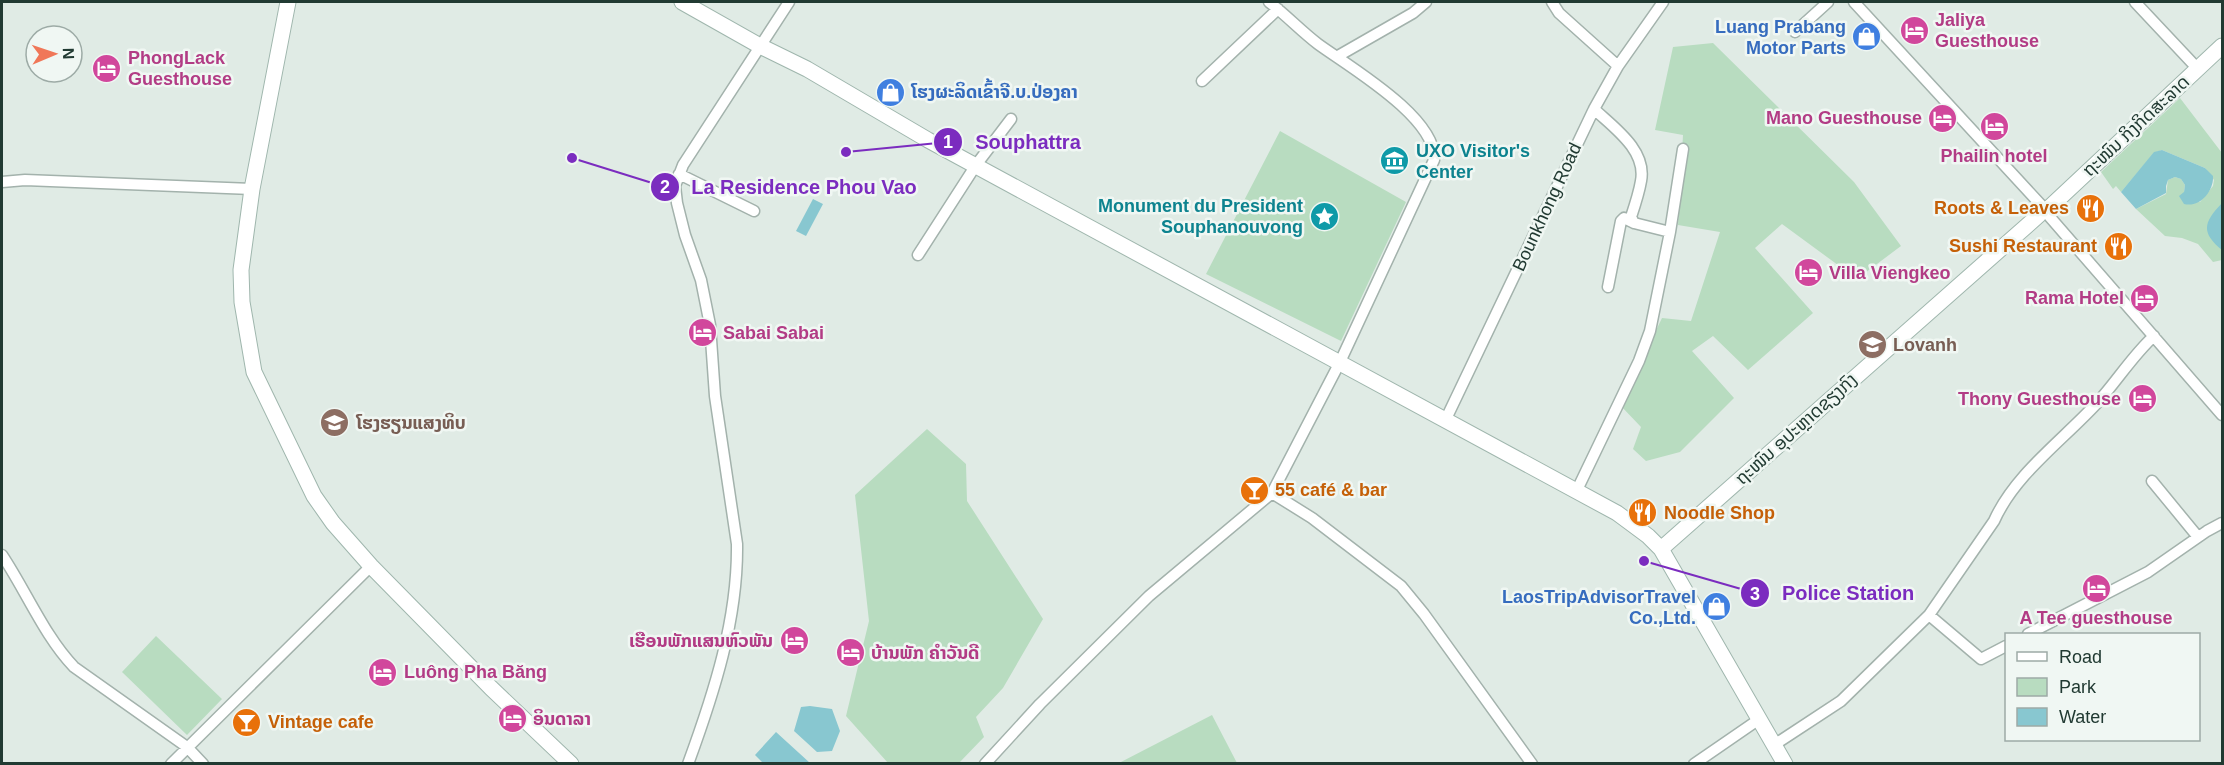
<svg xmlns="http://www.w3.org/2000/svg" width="2224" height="765" font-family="Arial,'Noto Sans Lao',sans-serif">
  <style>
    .green { fill: #b8dcc0 }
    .water { fill: #88c7d0 }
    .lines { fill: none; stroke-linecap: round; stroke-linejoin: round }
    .street-casing { stroke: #a3b2ac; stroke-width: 13 }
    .secondary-casing { stroke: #9fb6ad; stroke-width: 17 }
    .street { stroke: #fff; stroke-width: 10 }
    .secondary { stroke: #fff; stroke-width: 15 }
    .labels { text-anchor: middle; stroke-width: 5; stroke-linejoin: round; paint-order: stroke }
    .hotel-label { font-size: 18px; font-weight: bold; fill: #b23c85; stroke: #f0f7f3; text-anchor: start }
    .shop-label { font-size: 18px; font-weight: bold; fill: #366cbe; stroke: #f0f7f3; text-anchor: end }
    .street-label { font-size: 18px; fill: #213a32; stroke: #f0f7f3 }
    .culture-label { font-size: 18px; font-weight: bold; fill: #0d838f; stroke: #f0f7f3; text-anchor: start }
    .food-label { font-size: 18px; font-weight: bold; fill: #c56008; stroke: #f0f7f3; text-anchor: start }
    .education-label { font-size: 18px; font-weight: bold; fill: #785e54; stroke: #f0f7f3; text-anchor: start }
    .leader { fill: none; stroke: #7b2cbf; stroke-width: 2 }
    .callout-dot { fill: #7b2cbf; stroke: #f0f7f3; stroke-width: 2 }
    .mark-label { font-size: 18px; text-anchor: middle; font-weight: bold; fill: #fff }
    .callout-label { font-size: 20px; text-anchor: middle; font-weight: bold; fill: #7b2cbf; stroke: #f0f7f3; stroke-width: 5; stroke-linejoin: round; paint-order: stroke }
  </style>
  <rect width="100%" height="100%" fill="#e0ebe5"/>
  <!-- green -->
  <path class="green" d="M 1713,43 L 1854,182 L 1901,246 L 1857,279 L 1782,224 L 1755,248 L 1813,313 L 1748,370 L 1713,336 L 1692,351 L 1734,398 L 1680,452 L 1646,461 L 1633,449 L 1641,427 L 1620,405 L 1662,318 L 1691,321 L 1720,232 L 1678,225 L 1683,135 L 1655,130 L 1673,47 Z
    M 2180,98 L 2222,153 L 2222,260 L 2213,262 L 2198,244 L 2182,238 L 2165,236 L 2136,209 L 2166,194 L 2168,180 L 2175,177 L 2181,179 L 2185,185 L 2184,192 L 2200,202 L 2213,186 L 2214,180 L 2205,168 L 2162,150 L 2154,153 L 2121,192 L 2116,186 L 2113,189 L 2101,172 Z
    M 1280,131 L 1406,202 L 1341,341 L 1206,274 Z
    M 927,429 L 966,464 L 967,501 L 1043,619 L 1003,688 L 976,717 L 984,737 L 959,763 L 888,763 L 846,716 L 869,621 L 855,495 Z
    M 156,636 L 222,699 L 187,735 L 122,672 Z
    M 1212,715 L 1237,763 L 1119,763 Z"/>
  <!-- water -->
  <path class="water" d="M 2162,150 L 2205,168 L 2213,176 C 2214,191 2200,208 2184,204 L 2179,196 L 2184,192 L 2185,185 L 2181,179 L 2175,177 L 2168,180 L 2166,186 L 2166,193 L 2136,209 L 2121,192 L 2154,152 Z
    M 813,199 L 823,204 L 806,236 L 796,231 Z
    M 2222,203 L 2222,250 C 2200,232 2204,222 2222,203 Z
    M 810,706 L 832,709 L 840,731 L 832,751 L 817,752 L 794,731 L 801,707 Z
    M 776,732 L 810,763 L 763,763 L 755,755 Z"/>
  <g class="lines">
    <defs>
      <path id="street" d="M 1552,2 L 1559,13 L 1618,66
        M 1854,2 L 2041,205
        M 2135,2 L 2197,68
        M 1795,32 L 1828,2
        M 1338,56 L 1413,13 L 1426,2
        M 1202,81 L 1278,9
        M 1594,109 C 1613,127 1647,150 1641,181 C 1639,193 1635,205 1631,217 L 1634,223
        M 679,174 L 754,211
        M 2,182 L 25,180 L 252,189
        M 2049,216 L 2222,415
        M 918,255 L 976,165 L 1011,119
        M 1608,287 L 1621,221 L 1624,218 L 1634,223 L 1670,232
        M 1445,421 L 1594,109 L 1618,66 L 1663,2
        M 2152,481 L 2198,537
        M 1577,490 L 1639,361 L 1650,331 L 1670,232 L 1683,149
        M 1272,493 L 1312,518 L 1401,586 L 1424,614 L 1532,764
        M 2,555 C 26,591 45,637 74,667 L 187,747 L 203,764
        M 1929,615 L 1981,659 L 2006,646
        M 2028,634 L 2148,572 L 2207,531 L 2222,523
        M 1774,745 L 1841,701 L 1929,615 L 1994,521 C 2015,474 2063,440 2097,403 C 2117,381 2133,355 2154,336
        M 171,764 L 371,566
        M 688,764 C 714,693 738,619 737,544 L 715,396 L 710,325 L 701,280 L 685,235 L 677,203 L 675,186 L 683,165 L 789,2
        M 985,764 L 1040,704 L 1149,596 L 1272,493 L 1340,362 L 1434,160 C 1438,118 1348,66 1318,44 C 1301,31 1286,15 1269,2
        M 1694,764 L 1758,720"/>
      <path id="secondary" d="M 288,2 L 252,189 L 241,270 L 242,302 L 254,372 L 314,496 L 333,523 L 371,566 L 491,688 L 571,764
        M 682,2 L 760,46 L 807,69 L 928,140 L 1617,513 L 1648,536 L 1661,549 L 1785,764
        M 2050,207 L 2222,46
        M 1661,549 L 2039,215"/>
    </defs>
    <!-- street casing -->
    <use href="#street" class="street-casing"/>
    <!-- secondary casing -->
    <use href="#secondary" class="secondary-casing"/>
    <!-- street -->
    <use href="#street" class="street"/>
    <!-- secondary -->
    <use href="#secondary" class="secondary"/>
  </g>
  <!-- icons -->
  <defs>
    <symbol id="hotel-disc" viewBox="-11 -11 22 22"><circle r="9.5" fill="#d1479c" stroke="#f0f7f3"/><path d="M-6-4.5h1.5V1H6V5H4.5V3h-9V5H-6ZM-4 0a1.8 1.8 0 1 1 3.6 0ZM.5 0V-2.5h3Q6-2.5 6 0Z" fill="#fff"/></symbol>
    <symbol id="shop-disc" viewBox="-11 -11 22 22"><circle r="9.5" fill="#3f7fe0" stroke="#f0f7f3"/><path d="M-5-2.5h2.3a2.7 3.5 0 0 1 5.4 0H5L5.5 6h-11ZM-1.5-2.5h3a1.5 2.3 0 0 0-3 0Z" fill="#fff"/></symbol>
    <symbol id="museum-disc" viewBox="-11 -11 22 22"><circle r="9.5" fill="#0f9aa8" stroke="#f0f7f3"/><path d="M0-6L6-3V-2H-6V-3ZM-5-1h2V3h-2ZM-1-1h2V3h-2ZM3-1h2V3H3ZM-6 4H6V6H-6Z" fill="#fff"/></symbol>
    <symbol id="restaurant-disc" viewBox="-11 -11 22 22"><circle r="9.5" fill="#e8710a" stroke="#f0f7f3"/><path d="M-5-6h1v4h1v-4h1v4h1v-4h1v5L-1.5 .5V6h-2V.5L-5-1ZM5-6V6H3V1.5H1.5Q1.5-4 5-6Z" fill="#fff"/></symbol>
    <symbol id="sight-disc" viewBox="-11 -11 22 22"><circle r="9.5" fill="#0f9aa8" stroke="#f0f7f3"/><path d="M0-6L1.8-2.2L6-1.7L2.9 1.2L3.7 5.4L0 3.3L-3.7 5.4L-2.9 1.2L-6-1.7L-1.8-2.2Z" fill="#fff"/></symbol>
    <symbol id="university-disc" viewBox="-11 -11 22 22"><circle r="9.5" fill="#8d6e63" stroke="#f0f7f3"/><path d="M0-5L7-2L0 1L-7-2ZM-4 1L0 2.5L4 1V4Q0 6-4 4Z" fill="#fff"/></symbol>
    <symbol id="school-disc" viewBox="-11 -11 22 22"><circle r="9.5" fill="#8d6e63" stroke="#f0f7f3"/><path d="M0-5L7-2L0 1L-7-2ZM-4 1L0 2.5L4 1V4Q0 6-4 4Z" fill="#fff"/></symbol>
    <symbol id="bar-disc" viewBox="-11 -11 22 22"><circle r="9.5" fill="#e8710a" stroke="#f0f7f3"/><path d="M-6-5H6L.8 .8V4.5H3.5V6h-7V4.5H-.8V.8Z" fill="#fff"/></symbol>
  </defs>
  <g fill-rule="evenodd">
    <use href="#hotel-disc" x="1898" y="14" width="33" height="33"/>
    <use href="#shop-disc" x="1850" y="20" width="33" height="33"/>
    <use href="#hotel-disc" x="90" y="52" width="33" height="33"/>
    <use href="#shop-disc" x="874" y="76" width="33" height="33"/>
    <use href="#hotel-disc" x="1926" y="102" width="33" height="33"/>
    <use href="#hotel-disc" x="1978" y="110" width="33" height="33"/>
    <use href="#museum-disc" x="1378" y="144" width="33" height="33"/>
    <use href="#restaurant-disc" x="2074" y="192" width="33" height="33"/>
    <use href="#sight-disc" x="1308" y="200" width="33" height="33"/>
    <use href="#restaurant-disc" x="2102" y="230" width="33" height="33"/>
    <use href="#hotel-disc" x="1792" y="256" width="33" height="33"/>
    <use href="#hotel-disc" x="2128" y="282" width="33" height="33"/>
    <use href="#hotel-disc" x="686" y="316" width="33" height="33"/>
    <use href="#university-disc" x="1856" y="328" width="33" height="33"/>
    <use href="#hotel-disc" x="2126" y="382" width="33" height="33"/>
    <use href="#school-disc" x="318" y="406" width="33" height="33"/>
    <use href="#bar-disc" x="1238" y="474" width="33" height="33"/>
    <use href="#restaurant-disc" x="1626" y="496" width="33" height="33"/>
    <use href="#hotel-disc" x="2080" y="572" width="33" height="33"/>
    <use href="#shop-disc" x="1700" y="590" width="33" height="33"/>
    <use href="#hotel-disc" x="778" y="624" width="33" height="33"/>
    <use href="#hotel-disc" x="834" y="636" width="33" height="33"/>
    <use href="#hotel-disc" x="366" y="656" width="33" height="33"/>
    <use href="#hotel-disc" x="496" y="702" width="33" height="33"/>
    <use href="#bar-disc" x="230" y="706" width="33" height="33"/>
  </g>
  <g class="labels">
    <!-- hotel labels -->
    <g class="hotel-label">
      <text x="1935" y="26">Jaliya<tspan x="1935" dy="21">Guesthouse</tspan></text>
      <text x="128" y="64">PhongLack<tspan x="128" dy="21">Guesthouse</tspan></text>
      <text x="1922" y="124" text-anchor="end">Mano Guesthouse</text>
      <text x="1994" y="162" text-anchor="middle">Phailin hotel</text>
      <text x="1829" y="279">Villa Viengkeo</text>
      <text x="2124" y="304" text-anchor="end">Rama Hotel</text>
      <text x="723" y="339">Sabai Sabai</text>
      <text x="2121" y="405" text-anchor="end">Thony Guesthouse</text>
      <text x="2096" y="624" text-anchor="middle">A Tee guesthouse</text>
      <text x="773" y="647" text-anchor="end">ເຮືອນພັກແສນຫົວພັນ</text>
      <text x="871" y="659">ບ້ານພັກ ຄໍາວັນດີ</text>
      <text x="404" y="678">Luông Pha Băng</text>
      <text x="533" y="725">ອິນດາລາ</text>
    </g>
    <!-- shop labels -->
    <g class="shop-label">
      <text x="1846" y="33">Luang Prabang<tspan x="1846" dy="21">Motor Parts</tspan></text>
      <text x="911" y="98" text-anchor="start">ໂຮງຜະລິດເຂົ້າຈີ.ບ.ປ່ອງຄາ</text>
      <text x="1696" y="603">LaosTripAdvisorTravel<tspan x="1696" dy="21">Co.,Ltd.</tspan></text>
    </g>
    <!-- street labels -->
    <g class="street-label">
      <text transform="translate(2136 126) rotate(-43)" y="6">ຖະໜົນ ກິງກິດສະລາດ</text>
      <text transform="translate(1547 207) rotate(-65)" y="6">Bounkhong Road</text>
      <text transform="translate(1796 429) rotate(-42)" y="6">ຖະໜົນ ອຸປະຫຼາດຊຽງກົງ</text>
    </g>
    <!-- culture labels -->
    <g class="culture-label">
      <text x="1416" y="157">UXO Visitor's<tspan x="1416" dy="21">Center</tspan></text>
      <text x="1303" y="212" text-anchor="end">Monument du President<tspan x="1303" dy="21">Souphanouvong</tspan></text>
    </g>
    <!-- food labels -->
    <g class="food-label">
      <text x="2069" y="214" text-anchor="end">Roots &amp; Leaves</text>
      <text x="2097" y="252" text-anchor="end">Sushi Restaurant</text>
      <text x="1275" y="496">55 café &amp; bar</text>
      <text x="1664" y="519">Noodle Shop</text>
      <text x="268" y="728">Vintage cafe</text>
    </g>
    <!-- education labels -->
    <g class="education-label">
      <text x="1893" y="351">Lovanh</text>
      <text x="356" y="429">ໂຮງຮຽນແສງທິບ</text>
    </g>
  </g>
  <!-- callouts -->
  <path class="leader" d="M846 152L948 142M572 158L665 187M1644 561L1755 593"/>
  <g class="callout-dot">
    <circle cx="846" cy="152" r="6"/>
    <circle cx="572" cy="158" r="6"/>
    <circle cx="1644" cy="561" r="6"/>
    <circle cx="948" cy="142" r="15"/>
    <circle cx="665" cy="187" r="15"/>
    <circle cx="1755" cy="593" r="15"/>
  </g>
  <g class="mark-label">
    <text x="948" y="148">1</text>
    <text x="665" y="193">2</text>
    <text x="1755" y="600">3</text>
  </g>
  <g class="callout-label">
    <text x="1028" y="149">Souphattra</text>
    <text x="804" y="194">La Residence Phou Vao</text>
    <text x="1848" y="600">Police Station</text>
  </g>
  <!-- border -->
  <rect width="2224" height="765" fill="none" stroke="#213a32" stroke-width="6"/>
  <!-- legend -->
  <rect x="2005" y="633" width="195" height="108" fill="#f0f7f3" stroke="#9daba6" stroke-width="1.5"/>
  <rect x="2017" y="652" width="30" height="9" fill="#ffffff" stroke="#9daba6" stroke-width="1.5"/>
  <text x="2059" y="663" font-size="18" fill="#213a32">Road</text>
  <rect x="2017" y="678" width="30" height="18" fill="#b8dcc0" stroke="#9daba6" stroke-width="1.5"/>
  <text x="2059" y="693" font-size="18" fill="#213a32">Park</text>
  <rect x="2017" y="708" width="30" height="18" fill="#88c7d0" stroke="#9daba6" stroke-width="1.5"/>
  <text x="2059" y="723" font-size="18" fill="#213a32">Water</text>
  <!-- north arrow -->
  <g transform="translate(54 54) rotate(88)"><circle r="28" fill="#f0f7f3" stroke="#9daba6" stroke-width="1.5"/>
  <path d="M0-4.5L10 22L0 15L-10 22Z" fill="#f07758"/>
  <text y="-9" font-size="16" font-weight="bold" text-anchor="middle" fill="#213a32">N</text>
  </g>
</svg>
